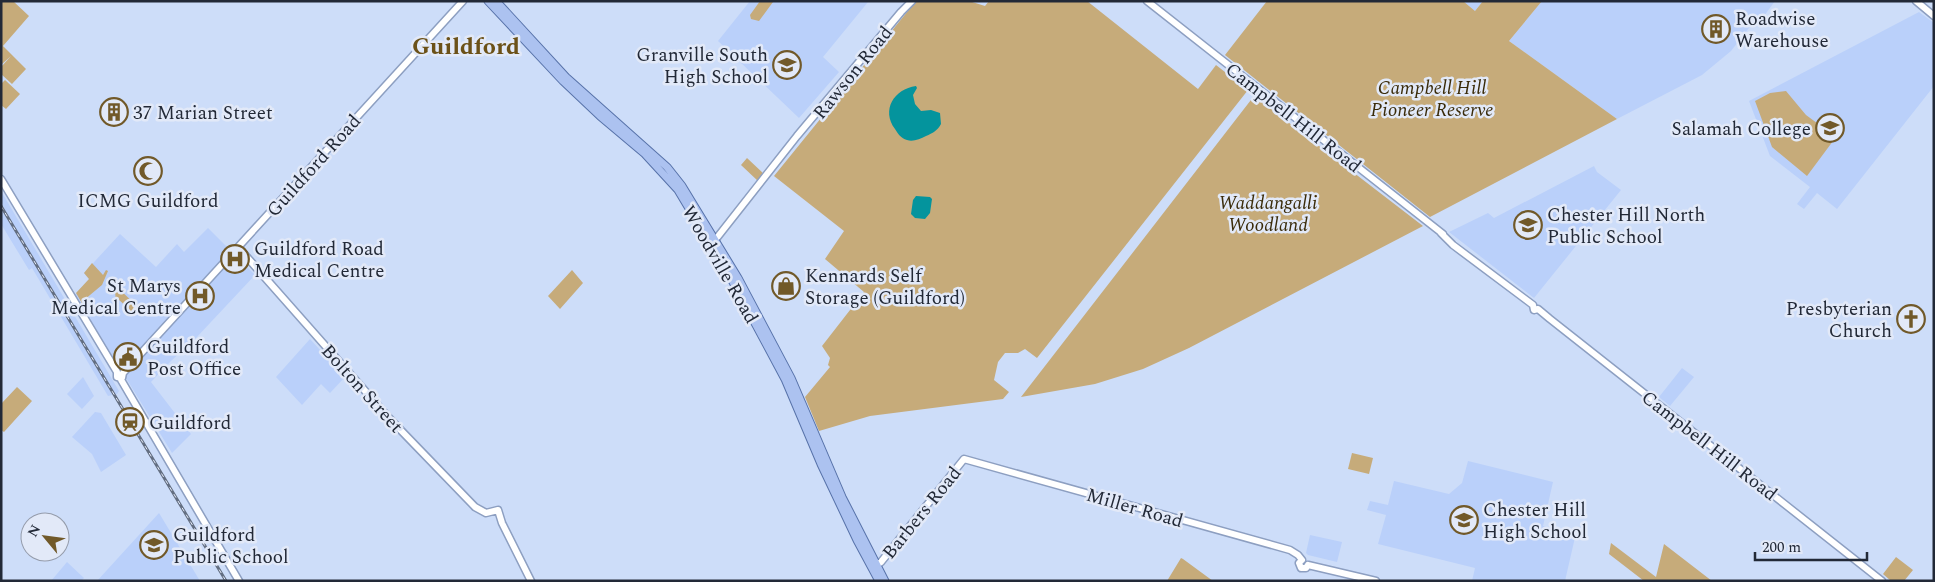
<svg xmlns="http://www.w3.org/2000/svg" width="1935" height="582" font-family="Spectral,serif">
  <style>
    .built { fill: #bad0fa }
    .green { fill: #c6ab7a }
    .water { fill: #04949d }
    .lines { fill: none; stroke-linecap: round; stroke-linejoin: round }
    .secondary-casing { stroke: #8d9fc1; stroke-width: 9 }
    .primary-casing { stroke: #5772a9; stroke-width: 9 }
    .secondary { stroke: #fff; stroke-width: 6 }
    .primary { stroke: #acc2f0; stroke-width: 7 }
    .rail-casing { stroke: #636e81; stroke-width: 3 }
    .rail { stroke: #e2e9f8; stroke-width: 1; stroke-dasharray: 4; stroke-linecap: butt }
    .labels { text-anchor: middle; stroke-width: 5; stroke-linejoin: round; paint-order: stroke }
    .poi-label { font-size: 19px; fill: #222937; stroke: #e2e9f8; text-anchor: start }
    .street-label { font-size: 19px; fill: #222937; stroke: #e2e9f8 }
    .park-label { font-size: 19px; font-style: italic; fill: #3a2b09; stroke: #e2e9f8 }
    .district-label { font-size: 24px; font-weight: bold; fill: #6b5118; stroke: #e2e9f8 }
  </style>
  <rect width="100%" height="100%" fill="#cdddf9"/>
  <!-- built -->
  <path class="built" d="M 750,1 L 868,2 L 823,57 L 839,72 L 799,118 L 718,41 Z
    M 1463,1 L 1483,1 L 1475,11 Z
    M 1542,1 L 1775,1 L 1756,27 L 1752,24 L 1731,51 L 1702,75 L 1617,119 L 1509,41 Z
    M 1919,12 L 1934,23 L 1934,86 L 1837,209 L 1817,193 L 1804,209 L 1797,204 L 1810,187 L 1770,156 L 1749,101 Z
    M 1594,166 L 1597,172 L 1621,190 L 1534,298 L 1449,232 L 1488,213 L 1494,218 Z
    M 1,191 L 119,391 L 117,394 L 108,396 L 32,268 L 29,270 L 1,224 Z
    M 208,228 L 255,275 L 196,338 L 171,361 L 151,382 L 191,434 L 172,453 L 75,295 L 89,279 L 84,273 L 120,234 L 156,267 L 177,244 L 184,252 Z
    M 310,339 L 345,377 L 330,393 L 321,384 L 302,405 L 276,377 Z
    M 1682,368 L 1694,377 L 1670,406 L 1659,397 Z
    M 83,377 L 94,396 L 82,409 L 67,394 Z
    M 95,412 L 101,413 L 126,455 L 101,472 L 92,454 L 72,437 Z
    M 1468,461 L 1553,482 L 1543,526 L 1576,533 L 1565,581 L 1472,581 L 1475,568 L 1378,544 L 1386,515 L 1367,510 L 1370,501 L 1388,505 L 1394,481 L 1449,494 L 1462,483 Z
    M 159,513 L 200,581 L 97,581 Z
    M 1310,535 L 1342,542 L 1337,562 L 1308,555 L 1306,553 Z
    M 67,562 L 84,578 L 81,581 L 51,581 Z"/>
  <!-- green -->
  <path class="green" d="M 1,1 L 13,1 L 29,16 L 3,46 L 26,69 L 12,84 L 1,74 L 1,67 L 11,56 L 1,65 Z
    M 760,1 L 773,2 L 759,21 L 751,19 L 750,15 Z
    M 916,1 L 969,1 L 985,6 L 989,1 L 1087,1 L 1198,89 L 1216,65 L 1248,90 L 1037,358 L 1025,349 L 1018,353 L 1005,353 L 998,362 L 994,380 L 1009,392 L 1003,399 L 870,416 L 819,431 L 805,397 L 830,367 L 828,365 L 830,358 L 822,346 L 864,292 L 825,259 L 844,231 L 774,176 Z
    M 1267,1 L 1463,1 L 1475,11 L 1483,1 L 1542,1 L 1509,41 L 1617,119 L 1430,217 L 1225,55 Z
    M 5,80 L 20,94 L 6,109 L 1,105 L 1,84 Z
    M 1786,91 L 1806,115 L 1836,137 L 1807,176 L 1772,147 L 1755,101 L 1770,93 Z
    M 1254,96 L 1423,226 L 1189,348 L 1143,369 L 1095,384 L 1021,397 Z
    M 747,158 L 765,175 L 759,182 L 741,165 Z
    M 92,263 L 103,275 L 106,270 L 108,271 L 102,285 L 84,300 L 86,302 L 83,305 L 76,293 L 89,279 L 84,273 Z
    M 572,270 L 583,283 L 560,309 L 548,296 Z
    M 117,287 L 137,306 L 130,313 L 130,310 L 118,299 L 116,301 L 115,292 Z
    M 17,387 L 32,401 L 4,432 L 1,430 L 1,404 Z
    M 1352,453 L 1373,458 L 1369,474 L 1348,469 Z
    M 1611,543 L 1656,577 L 1664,544 L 1712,581 L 1644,581 L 1609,554 Z
    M 1896,557 L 1913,570 L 1904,581 L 1891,581 L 1883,574 Z
    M 1181,558 L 1183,559 L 1213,581 L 1167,581 Z"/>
  <!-- water -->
  <path class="water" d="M 916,86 L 917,88 L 913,95 L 915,104 L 921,111 L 931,110 L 940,113 L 941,124 C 937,131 933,133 926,136 C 920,139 913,142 907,140 C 901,138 898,134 895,129 C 881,110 894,89 916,86 Z
    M 916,196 L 930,197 L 932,199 L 930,213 L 925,219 L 915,218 L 911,214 L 913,200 Z"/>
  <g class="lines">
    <defs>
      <path id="secondary" d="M 1147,1 L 1443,234
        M 1916,1 L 1934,16
        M 1,179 L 117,372 L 117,377 L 122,378 L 123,373
        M 1441,233 L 1453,245 L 1533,305 L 1534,310 L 1538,309 L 1550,319 L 1882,581
        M 712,244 L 797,136 L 901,12 L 912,1
        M 238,247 L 389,418 L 475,507 L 486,513 L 498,510 L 502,523 L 531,581
        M 123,373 L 463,1
        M 120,378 L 239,581
        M 1302,560 L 1299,563 L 1301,568 L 1306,568 L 1308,565
        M 877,565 L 881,562 L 964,459 L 1290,550 L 1298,555 L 1302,560
        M 1308,565 L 1376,581"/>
      <path id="primary" d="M 488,1 L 563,81 L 600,116 L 644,153 L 678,190 L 733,282 L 785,379 L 821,464 L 857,540 L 879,581
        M 496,1 L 566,77 L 667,167 L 682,186 L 738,278 L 791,378 L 842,497 L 885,581"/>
    </defs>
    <!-- secondary casing -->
    <use href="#secondary" class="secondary-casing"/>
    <!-- primary casing -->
    <use href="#primary" class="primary-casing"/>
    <!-- secondary -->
    <use href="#secondary" class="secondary"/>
    <!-- primary -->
    <use href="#primary" class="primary"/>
    <defs>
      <path id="rail" d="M 1,206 L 226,581"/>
    </defs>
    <!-- rail casing -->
    <use href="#rail" class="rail-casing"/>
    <!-- rail -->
    <use href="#rail" class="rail"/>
  </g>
  <!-- icons -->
  <defs>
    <symbol id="building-ring" viewBox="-11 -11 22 22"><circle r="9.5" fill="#e2e9f8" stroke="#715929" stroke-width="1.5"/><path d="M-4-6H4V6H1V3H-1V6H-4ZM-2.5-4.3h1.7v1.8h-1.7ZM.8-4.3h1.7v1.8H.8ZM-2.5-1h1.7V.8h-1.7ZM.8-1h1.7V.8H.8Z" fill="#715929"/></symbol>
    <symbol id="school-ring" viewBox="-11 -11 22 22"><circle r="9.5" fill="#e2e9f8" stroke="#715929" stroke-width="1.5"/><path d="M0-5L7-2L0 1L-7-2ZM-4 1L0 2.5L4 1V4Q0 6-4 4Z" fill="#715929"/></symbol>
    <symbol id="mosque-ring" viewBox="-11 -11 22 22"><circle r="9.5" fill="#e2e9f8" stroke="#715929" stroke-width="1.5"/><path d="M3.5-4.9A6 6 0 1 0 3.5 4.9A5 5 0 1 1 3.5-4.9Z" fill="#715929"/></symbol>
    <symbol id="hospital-ring" viewBox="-11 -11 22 22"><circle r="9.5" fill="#e2e9f8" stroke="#715929" stroke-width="1.5"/><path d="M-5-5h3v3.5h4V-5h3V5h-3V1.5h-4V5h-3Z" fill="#715929"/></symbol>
    <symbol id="shop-ring" viewBox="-11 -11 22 22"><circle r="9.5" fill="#e2e9f8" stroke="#715929" stroke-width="1.5"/><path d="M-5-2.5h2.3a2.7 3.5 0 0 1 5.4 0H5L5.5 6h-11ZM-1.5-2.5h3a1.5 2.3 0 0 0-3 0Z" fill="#715929"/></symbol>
    <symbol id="church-ring" viewBox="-11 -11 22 22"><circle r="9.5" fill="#e2e9f8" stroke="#715929" stroke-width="1.5"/><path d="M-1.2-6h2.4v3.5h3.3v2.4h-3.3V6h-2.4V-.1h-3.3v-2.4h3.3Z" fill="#715929"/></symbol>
    <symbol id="civic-ring" viewBox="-11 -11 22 22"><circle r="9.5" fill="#e2e9f8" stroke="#715929" stroke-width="1.5"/><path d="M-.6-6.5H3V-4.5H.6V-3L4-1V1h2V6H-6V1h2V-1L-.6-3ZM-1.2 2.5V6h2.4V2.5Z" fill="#715929"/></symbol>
    <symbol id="station-ring" viewBox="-11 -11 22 22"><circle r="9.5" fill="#e2e9f8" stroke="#715929" stroke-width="1.5"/><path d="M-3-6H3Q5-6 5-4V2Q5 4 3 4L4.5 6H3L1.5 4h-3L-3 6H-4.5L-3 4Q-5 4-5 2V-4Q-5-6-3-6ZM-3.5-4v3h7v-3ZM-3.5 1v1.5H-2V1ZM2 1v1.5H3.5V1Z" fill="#715929"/></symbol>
  </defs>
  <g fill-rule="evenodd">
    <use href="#building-ring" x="1700" y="13" width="32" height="32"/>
    <use href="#school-ring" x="771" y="49" width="32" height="32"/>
    <use href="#building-ring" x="98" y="96" width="32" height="32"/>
    <use href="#school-ring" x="1814" y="112" width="32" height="32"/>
    <use href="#mosque-ring" x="132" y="155" width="32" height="32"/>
    <use href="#school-ring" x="1512" y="209" width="32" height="32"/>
    <use href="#hospital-ring" x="219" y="243" width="32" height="32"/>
    <use href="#shop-ring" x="770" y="270" width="32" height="32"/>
    <use href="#hospital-ring" x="184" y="280" width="32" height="32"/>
    <use href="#church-ring" x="1895" y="303" width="32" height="32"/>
    <use href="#civic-ring" x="112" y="341" width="32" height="32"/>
    <use href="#station-ring" x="114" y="406" width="32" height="32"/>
    <use href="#school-ring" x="1448" y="504" width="32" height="32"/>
    <use href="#school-ring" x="138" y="529" width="32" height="32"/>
  </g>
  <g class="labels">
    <!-- poi labels -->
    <g class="poi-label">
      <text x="1735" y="25">Roadwise<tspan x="1735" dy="22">Warehouse</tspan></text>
      <text x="768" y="61" text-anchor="end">Granville South<tspan x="768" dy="22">High School</tspan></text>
      <text x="133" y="119">37 Marian Street</text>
      <text x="1811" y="135" text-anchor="end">Salamah College</text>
      <text x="148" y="207" text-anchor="middle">ICMG Guildford</text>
      <text x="1547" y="221">Chester Hill North<tspan x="1547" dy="22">Public School</tspan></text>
      <text x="254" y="255">Guildford Road<tspan x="254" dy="22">Medical Centre</tspan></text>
      <text x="805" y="282">Kennards Self<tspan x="805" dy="22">Storage (Guildford)</tspan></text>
      <text x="181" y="292" text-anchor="end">St Marys<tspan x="181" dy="22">Medical Centre</tspan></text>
      <text x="1892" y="315" text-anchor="end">Presbyterian<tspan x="1892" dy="22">Church</tspan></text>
      <text x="147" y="353">Guildford<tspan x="147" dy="22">Post Office</tspan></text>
      <text x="149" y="429">Guildford</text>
      <text x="1483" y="516">Chester Hill<tspan x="1483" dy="22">High School</tspan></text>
      <text x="173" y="541">Guildford<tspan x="173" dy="22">Public School</tspan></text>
    </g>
    <!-- street labels -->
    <g class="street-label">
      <text transform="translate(852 72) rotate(-51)" y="7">Rawson Road</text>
      <text transform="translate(1294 117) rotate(38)" y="7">Campbell Hill Road</text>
      <text transform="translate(313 165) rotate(-48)" y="7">Guildford Road</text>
      <text transform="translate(721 264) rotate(60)" y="7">Woodville Road</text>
      <text transform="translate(363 388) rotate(48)" y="7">Bolton Street</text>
      <text transform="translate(1710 445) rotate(38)" y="7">Campbell Hill Road</text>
      <text transform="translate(1135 507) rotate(16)" y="7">Miller Road</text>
      <text transform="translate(921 512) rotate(-51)" y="7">Barbers Road</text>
    </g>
    <!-- park labels -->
    <g class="park-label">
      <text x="1432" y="94">Campbell Hill<tspan x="1432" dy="22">Pioneer Reserve</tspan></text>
      <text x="1268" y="209">Waddangalli<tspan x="1268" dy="22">Woodland</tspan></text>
    </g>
    <!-- district labels -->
    <g class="district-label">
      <text x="466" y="54">Guildford</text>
    </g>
  </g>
  <!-- border -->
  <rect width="1935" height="582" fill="none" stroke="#222937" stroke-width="5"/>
  <!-- north arrow -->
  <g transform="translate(45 537) rotate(299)"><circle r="24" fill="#e2e9f8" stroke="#959cab"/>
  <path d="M0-4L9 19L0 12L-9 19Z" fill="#715929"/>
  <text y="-8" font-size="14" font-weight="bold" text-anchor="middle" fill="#222937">N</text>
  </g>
  <!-- scale -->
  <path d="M1755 552v8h112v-8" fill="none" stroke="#222937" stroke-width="2.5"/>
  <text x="1762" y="552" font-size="15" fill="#222937" stroke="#e2e9f8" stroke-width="4" paint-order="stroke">200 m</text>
</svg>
